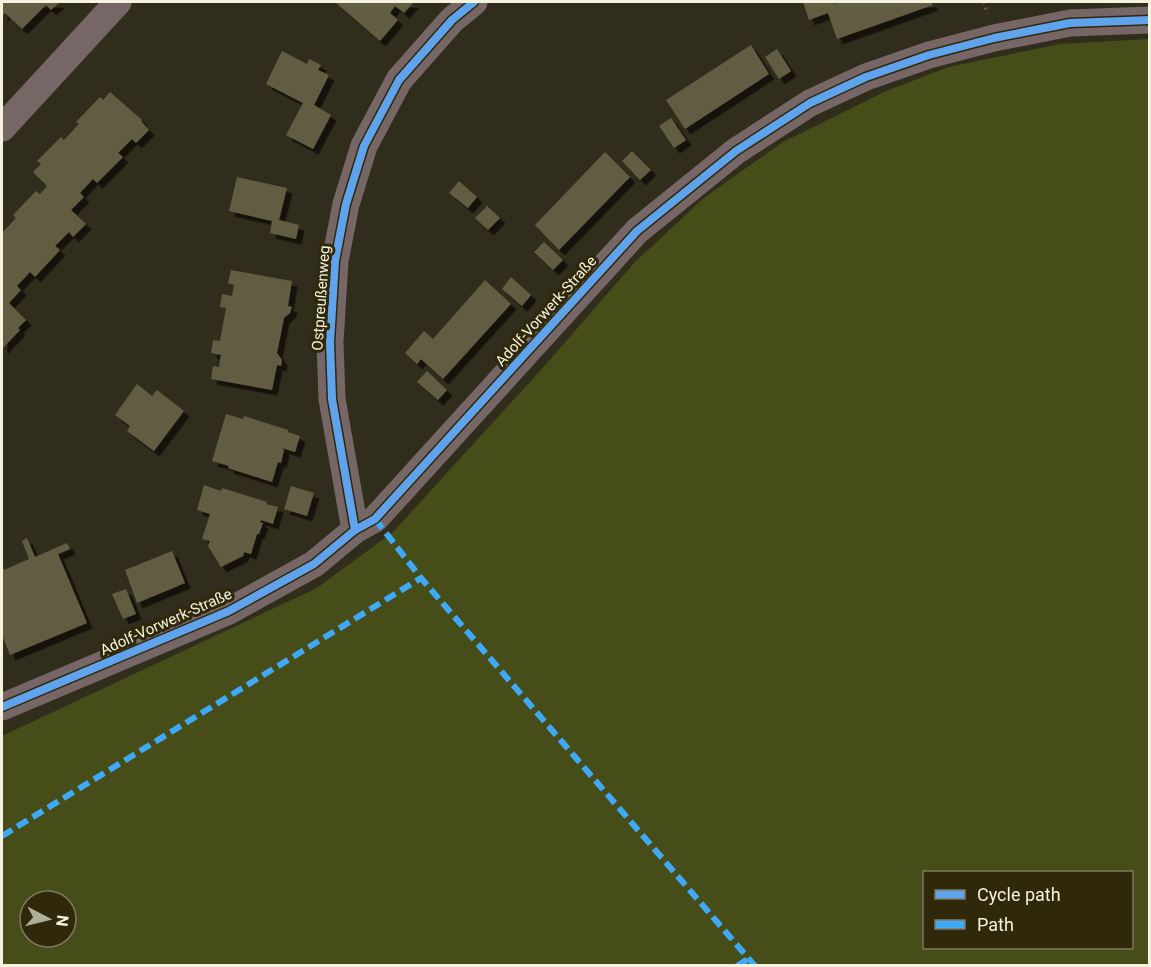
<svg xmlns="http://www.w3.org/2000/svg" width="1151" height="967" font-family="Roboto,sans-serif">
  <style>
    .green { fill: #474d19; fill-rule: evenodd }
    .building { fill: #625c42; filter: url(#shadow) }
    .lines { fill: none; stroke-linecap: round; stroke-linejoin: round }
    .path { stroke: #6c615b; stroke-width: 4; stroke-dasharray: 1.5 4.5; stroke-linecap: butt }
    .street { stroke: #766; stroke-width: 27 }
    .quiet { stroke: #3fa9f5; stroke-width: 6; stroke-dasharray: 12 6; stroke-linecap: butt }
    .cycleway-casing { stroke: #2f280a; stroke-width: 11 }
    .cycleway { stroke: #60a3ed; stroke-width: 8 }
    .labels { text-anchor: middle; stroke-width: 6; stroke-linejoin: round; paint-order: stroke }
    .street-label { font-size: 15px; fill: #f6f2e0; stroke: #2f280a }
  </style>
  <defs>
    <filter id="shadow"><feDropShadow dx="5.5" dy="5.5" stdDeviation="0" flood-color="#0009"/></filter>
  </defs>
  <rect width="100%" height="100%" fill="#312d1c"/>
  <!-- green -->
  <path class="green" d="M 1149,39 L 1149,965 L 2,965 L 2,736 L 317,588 L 393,532 L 540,371 L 635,262 L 705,197 L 783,142 L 886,91 L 949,67 L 1060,44 ZM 924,872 L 1132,872 L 1132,948 L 924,948 ZM 30,901 L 66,901 L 66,937 L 30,937 Z"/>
  <!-- building -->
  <path class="building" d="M 2,2 L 60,2 L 51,10 L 46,5 L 22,29 L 5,13 L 2,17 Z
    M 335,2 L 414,2 L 404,13 L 395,6 L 390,13 L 398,20 L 380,41 Z
    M 803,2 L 833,2 L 834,4 L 840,2 L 931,2 L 933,5 L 837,39 L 828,13 L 809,20 Z
    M 751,45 L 769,74 L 685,129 L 666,100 Z
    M 777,49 L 791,71 L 779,79 L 765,57 Z
    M 282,51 L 307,64 L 309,59 L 321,65 L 318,70 L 329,75 L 314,105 L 331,115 L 313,149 L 286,135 L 303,103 L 266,84 Z
    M 110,92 L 142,120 L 141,121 L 149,130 L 136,143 L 132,139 L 118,153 L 123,157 L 97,183 L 93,179 L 80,193 L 84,197 L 71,210 L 86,224 L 73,237 L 69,232 L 55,246 L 60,250 L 35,277 L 30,272 L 17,286 L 21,290 L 9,303 L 26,320 L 18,328 L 20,330 L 2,349 L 2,233 L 16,218 L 13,215 L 36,191 L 40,194 L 47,186 L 33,172 L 41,164 L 37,161 L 61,137 L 64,140 L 79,124 L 76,122 L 100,97 L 103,100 Z
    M 671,118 L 686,140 L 674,148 L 659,126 Z
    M 632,151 L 651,170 L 640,180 L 622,161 Z
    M 605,152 L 630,177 L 559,250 L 535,225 Z
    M 237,177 L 287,188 L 279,220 L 299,225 L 296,239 L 270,233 L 272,221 L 229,211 Z
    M 459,181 L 477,197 L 468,208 L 449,193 Z
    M 487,206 L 500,218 L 488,230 L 475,218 Z
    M 544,242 L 563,260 L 553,270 L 534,252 Z
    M 231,270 L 292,281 L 288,306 L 292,307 L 290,313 L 284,318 L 277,353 L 282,360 L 281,366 L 277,365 L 272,390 L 211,379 L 213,366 L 219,367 L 221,355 L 211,353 L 213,340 L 220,341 L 226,308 L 220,307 L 222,294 L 232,296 L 234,285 L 228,283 Z
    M 511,277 L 531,295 L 522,306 L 502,289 Z
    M 485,280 L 511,304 L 443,379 L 421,359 L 417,364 L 405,353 L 424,331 L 433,339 Z
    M 427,371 L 447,390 L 438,400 L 417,382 Z
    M 137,384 L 152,396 L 157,390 L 184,411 L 154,451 L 127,431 L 130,426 L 115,415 Z
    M 226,414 L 243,419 L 244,416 L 288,430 L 288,432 L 300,436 L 295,452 L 282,448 L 284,450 L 281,463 L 278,462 L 272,482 L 228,468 L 229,466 L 212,461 Z
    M 204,485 L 221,491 L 222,488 L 267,502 L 266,504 L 278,507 L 273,524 L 261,520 L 260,522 L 263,523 L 259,534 L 257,534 L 251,554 L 244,552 L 243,556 L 221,567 L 208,546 L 210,541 L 202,539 L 210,514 L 197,510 Z
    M 291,486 L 314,493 L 307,516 L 284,509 Z
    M 27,538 L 35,557 L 67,543 L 70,549 L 58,554 L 87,623 L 10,655 L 2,635 L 2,564 L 4,570 L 29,559 L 22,541 Z
    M 172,551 L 185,583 L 137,603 L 125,570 Z
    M 126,589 L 136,614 L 123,619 L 112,594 Z"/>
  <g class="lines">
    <!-- path -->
    <path class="path" d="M 984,2 L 987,14"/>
    <!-- street -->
    <path class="street" d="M 2,128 L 118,2
      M 355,530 L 332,399 L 330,342 L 335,261 L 346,204 L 364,146 L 399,80 L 452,20 L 474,2
      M 2,707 L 229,611 L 314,564 L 355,530 L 375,519 L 637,231 L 736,151 L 810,103 L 866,77 L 929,55 L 994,38 L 1070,23 L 1150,20"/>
    <!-- quiet -->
    <path class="quiet" d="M 375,519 L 421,578 L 755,966
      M 2,836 L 421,578
      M 737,966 L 748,959"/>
    <defs>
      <path id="cycleway" d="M 355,530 L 332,399 L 330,342 L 335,261 L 346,204 L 364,146 L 399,80 L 452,20 L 474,2
        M 2,707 L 229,611 L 314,564 L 355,530 L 375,519 L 637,231 L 736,151 L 810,103 L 866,77 L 929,55 L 994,38 L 1070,23 L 1150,20"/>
    </defs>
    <!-- cycleway casing -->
    <use href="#cycleway" class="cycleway-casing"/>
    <!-- cycleway -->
    <use href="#cycleway" class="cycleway"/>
  </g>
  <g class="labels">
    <!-- street labels -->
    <g class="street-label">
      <text transform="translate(321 298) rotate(-86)" y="5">Ostpreußenweg</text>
      <text transform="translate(546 311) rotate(-48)" y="5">Adolf-Vorwerk-Straße</text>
      <text transform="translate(166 622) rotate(-24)" y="5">Adolf-Vorwerk-Straße</text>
    </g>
  </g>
  <!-- border -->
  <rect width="1151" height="967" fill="none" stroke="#f6f2e0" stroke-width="6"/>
  <!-- legend -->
  <rect x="923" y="871" width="210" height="78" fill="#2f280a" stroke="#7f7960" stroke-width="1.5"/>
  <rect x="935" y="890" width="30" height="9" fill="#60a3ed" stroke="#7f7960" stroke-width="1.5"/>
  <text x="977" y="901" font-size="18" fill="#f6f2e0">Cycle path</text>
  <rect x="935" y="920" width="30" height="9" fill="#3fa9f5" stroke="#7f7960" stroke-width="1.5"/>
  <text x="977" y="931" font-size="18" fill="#f6f2e0">Path</text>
  <!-- north arrow -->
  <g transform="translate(48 919) rotate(97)"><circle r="28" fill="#2f280a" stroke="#7f7960" stroke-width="1.5"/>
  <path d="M0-4.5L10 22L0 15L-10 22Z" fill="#b1ad9b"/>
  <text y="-9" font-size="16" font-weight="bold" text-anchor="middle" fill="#f6f2e0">N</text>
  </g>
</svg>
